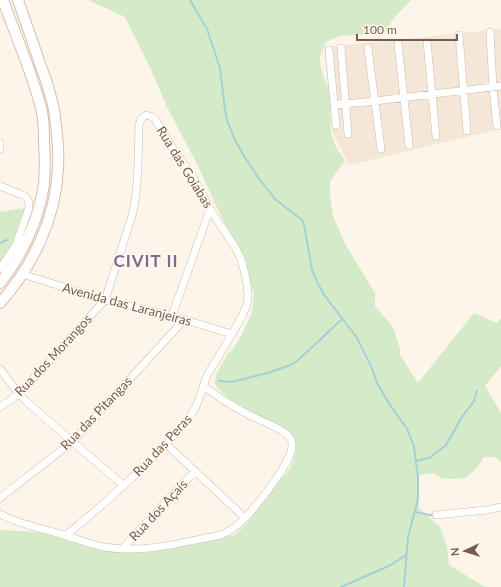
<svg xmlns="http://www.w3.org/2000/svg" width="501" height="587" font-family="Lato,sans-serif">
  <style>
    .residential { fill: #f4e7d8 }
    .green { fill: #d5ebc7 }
    .lines { fill: none; stroke-linecap: round; stroke-linejoin: round }
    .stream { stroke: #a3d0d9; stroke-width: 2 }
    .street-casing { stroke: #cfbdae; stroke-width: 8 }
    .secondary-casing { stroke: #d5bfae; stroke-width: 12 }
    .street { stroke: #fff; stroke-width: 7 }
    .secondary { stroke: #fff; stroke-width: 10 }
    .labels { text-anchor: middle; stroke-width: 3; stroke-linejoin: round; paint-order: stroke }
    .street-label { font-size: 13px; fill: #785c4c; stroke: #fff9f0 }
    .district-label { font-size: 17px; font-weight: bold; letter-spacing: 1px; fill: #846593; stroke: #fff9f0 }
  </style>
  <rect width="100%" height="100%" fill="#fdf5e9"/>
  <!-- residential -->
  <path class="residential" d="M 501,29 L 501,129 L 349,165 L 332,131 L 324,47 Z"/>
  <!-- green -->
  <path class="green" d="M 88,0 L 411,0 L 393,19 L 385,33 L 340,36 L 326,42 C 324,47 320,54 320,60 C 320,70 326,81 329,90 C 334,106 327,124 333,139 C 335,147 341,154 345,161 L 330,181 L 330,194 L 333,216 L 345,244 L 375,293 L 375,306 L 393,327 L 400,349 L 400,355 L 418,383 L 474,313 L 497,323 L 501,318 L 501,366 L 485,386 L 497,406 L 501,414 L 501,462 L 496,457 L 484,457 L 477,468 L 465,478 L 451,479 L 441,478 L 433,473 L 419,475 L 419,508 L 440,527 L 447,546 L 449,565 L 485,587 L 0,587 L 0,530 L 38,532 L 116,551 L 172,549 L 209,540 L 235,535 L 250,520 L 261,501 L 290,469 L 296,451 L 292,435 L 231,400 L 217,388 L 215,383 L 216,375 L 228,353 L 232,350 L 240,338 L 252,312 L 254,295 L 244,259 L 219,212 L 197,164 L 167,107 L 153,74 L 125,17 Z
    M 27,208 L 22,225 L 3,265 L 0,265 L 0,212 L 17,209 Z"/>
  <g class="lines">
    <!-- stream -->
    <path class="stream" d="M 190,0 L 207,29 L 220,68 L 225,110 L 227,120 L 234,138 L 244,156 L 260,180 L 276,200 L 302,220 L 304,224 L 312,270 L 318,284 L 325,296 L 357,338 L 371,366 L 378,385 L 390,405 L 407,429 L 414,447 L 418,478 L 418,496 L 417,503 L 408,537 L 404,587
      M 0,243 L 7,240
      M 219,381 L 230,382 L 236,381 L 271,372 L 290,365 L 297,361 L 307,352 L 342,319
      M 416,461 L 429,458 L 441,449 L 446,445 L 462,417 L 474,401 L 477,391
      M 415,512 L 435,516
      M 341,587 L 391,565 L 406,555"/>
    <defs>
      <path id="street" d="M 490,32 L 493,88 L 497,126
        M 459,35 L 467,131
        M 427,42 L 436,136
        M 398,44 L 409,145
        M 341,48 L 348,134
        M 368,48 L 381,149
        M 329,50 L 336,125
        M 334,105 L 375,101 L 501,86
        M 0,143 L 0,149
        M 0,186 L 25,196 C 29,200 29,203 29,208 L 16,245 L 0,269
        M 22,274 L 105,300 L 172,316 L 232,334
        M 172,316 L 210,209
        M 0,369 L 19,394 L 29,404 L 124,486
        M 0,407 L 19,394 L 105,300 L 132,216 C 139,187 138,156 139,126 C 140,121 141,118 146,115 L 152,117 L 155,119 L 172,147 L 193,177 L 210,209 L 235,247 L 241,259 L 245,274 L 247,284 L 248,296 L 247,305 L 241,318 L 232,334 L 208,374 C 202,385 201,399 194,410 C 184,427 169,440 156,454 C 127,483 98,510 66,535
        M 166,444 L 245,518
        M 0,498 L 72,442 L 184,320
        M 0,514 C 19,524 40,528 60,534 C 75,538 89,544 104,547 C 143,554 184,542 221,535 C 243,526 255,506 269,489 C 276,479 297,452 291,440 C 287,430 267,424 258,419 C 249,415 241,411 233,406 C 223,400 213,393 203,386
        M 436,515 L 486,510 L 501,507
        M 122,549 L 195,471"/>
      <path id="secondary" d="M 0,283 C 22,256 39,219 44,184 C 45,170 45,156 44,142 C 44,132 44,122 42,112 C 33,74 16,37 3,0
        M 0,303 C 33,266 56,218 58,168 C 59,157 58,146 57,135 C 56,123 55,112 52,101 C 49,88 45,76 40,64 C 33,42 25,21 18,0"/>
    </defs>
    <!-- street casing -->
    <use href="#street" class="street-casing"/>
    <!-- secondary casing -->
    <use href="#secondary" class="secondary-casing"/>
    <!-- street -->
    <use href="#street" class="street"/>
    <!-- secondary -->
    <use href="#secondary" class="secondary"/>
  </g>
  <g class="labels">
    <!-- street labels -->
    <g class="street-label">
      <text transform="translate(185 167) rotate(58)" y="5">Rua das Goiabas</text>
      <text transform="translate(127 304) rotate(15)" y="5">Avenida das Laranjeiras</text>
      <text transform="translate(53 355) rotate(-47)" y="5">Rua dos Morangos</text>
      <text transform="translate(96 413) rotate(-46)" y="5">Rua das Pitangas</text>
      <text transform="translate(162 445) rotate(-47)" y="5">Rua das Peras</text>
      <text transform="translate(158 510) rotate(-47)" y="5">Rua dos Açaís</text>
    </g>
    <!-- district labels -->
    <g class="district-label">
      <text x="146" y="267">CIVIT II</text>
    </g>
  </g>
  <!-- north arrow -->
  <g transform="translate(465 551) rotate(266)" stroke="#fff9f0" stroke-width="3" paint-order="stroke">
  <path d="M0-3L7 15L0 10L-7 15Z" fill="#785c4c"/>
  <text y="-6" font-size="11" font-weight="bold" text-anchor="middle" fill="#785c4c">N</text>
  </g>
  <!-- scale -->
  <path d="M357 34v6h100v-6" fill="none" stroke="#785c4c" stroke-width="2"/>
  <text x="363" y="34" font-size="12" fill="#785c4c" stroke="#fff9f0" stroke-width="3" paint-order="stroke">100 m</text>
</svg>
